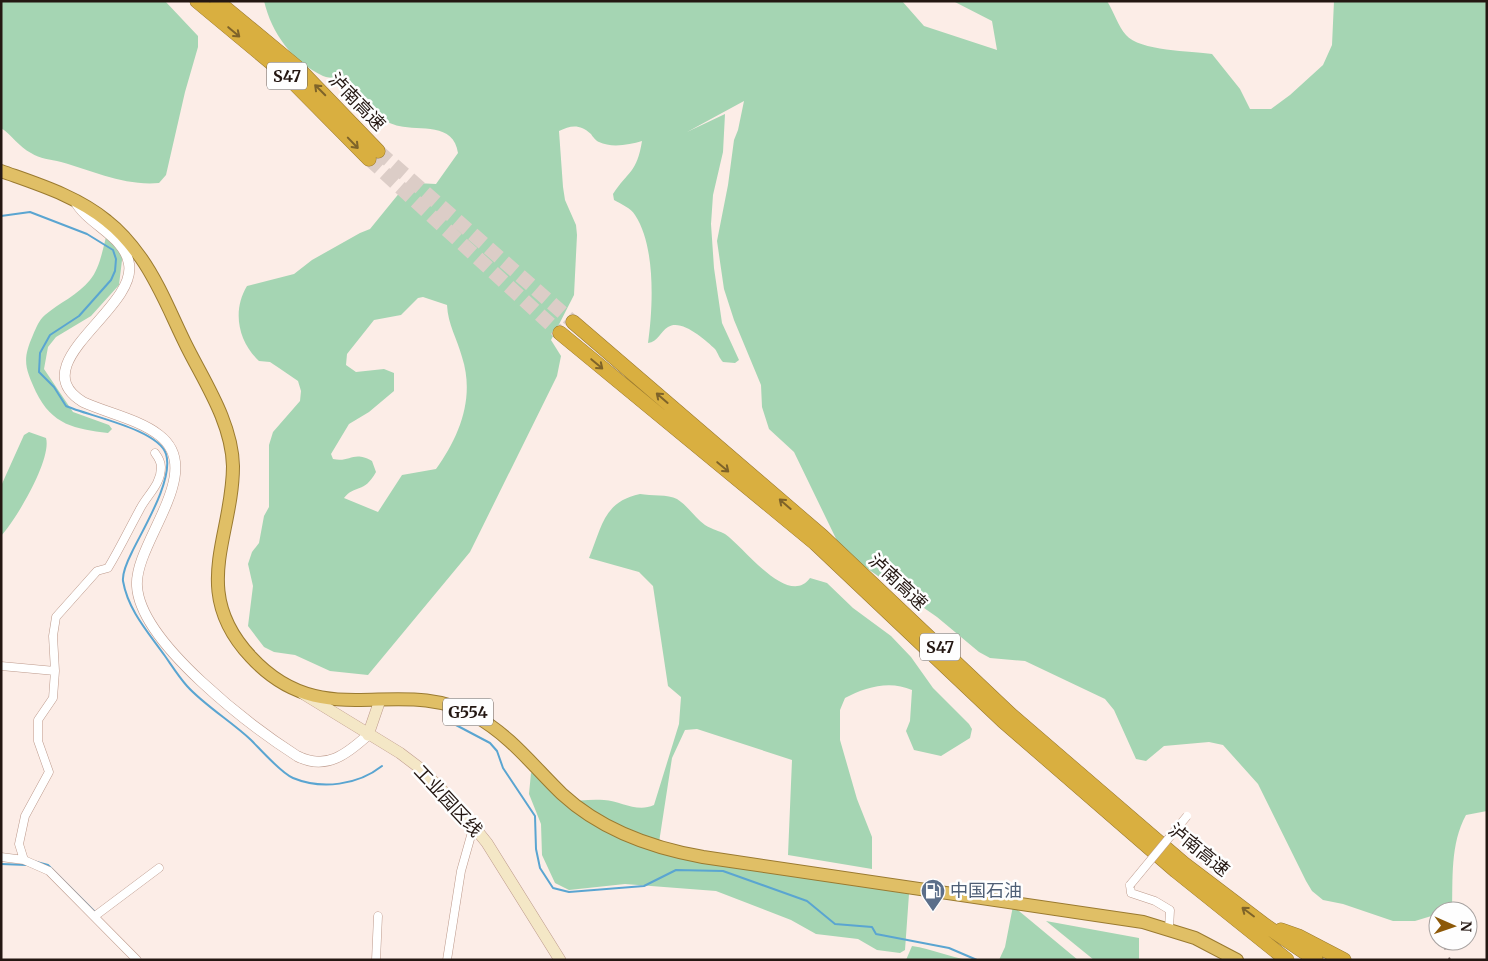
<svg xmlns="http://www.w3.org/2000/svg" width="1488" height="961" font-family="Merriweather,'Noto Sans SC',serif">
  <style>
    .green { fill: #a5d5b3; fill-rule: evenodd }
    .lines { fill: none; stroke-linecap: round; stroke-linejoin: round }
    .stream { stroke: #5aa5d1; stroke-width: 2 }
    .motorway-tunnel { stroke: #dccdc7; stroke-width: 14; stroke-dasharray: 14 7; stroke-linecap: butt }
    .minor-casing { stroke: #bd9a8c; stroke-width: 9 }
    .tertiary-casing { stroke: #bd9a8c; stroke-width: 11 }
    .secondary-casing { stroke: #bd9a8c; stroke-width: 12 }
    .trunk-casing { stroke: #9a7a30; stroke-width: 14 }
    .motorway-casing { stroke: #9a7a30; stroke-width: 15 }
    .minor { stroke: #fff; stroke-width: 8 }
    .tertiary { stroke: #fff; stroke-width: 10 }
    .secondary { stroke: #f4e7c6; stroke-width: 11 }
    .trunk { stroke: #e0bf66; stroke-width: 12 }
    .motorway { stroke: #d9af40; stroke-width: 14 }
    .rail { stroke: #796b66; stroke-width: 2; stroke-dasharray: 9 9; stroke-linecap: butt }
    .minor-bridge-casing { stroke: #bd9a8c; stroke-width: 9; stroke-linecap: butt }
    .minor-bridge { stroke: #fff; stroke-width: 8 }
    .oneway { stroke: #7e6329 }
    .labels { text-anchor: middle; stroke-width: 5; stroke-linejoin: round; paint-order: stroke }
    .shield { fill: #fefefe; stroke: #655c59; stroke-width: 1 }
    .shield-label { font-size: 16px; font-weight: bold; fill: #241712 }
    .street-label { font-size: 18px; fill: #241712; stroke: #fefefe }
    .service-label { font-size: 18px; fill: #4e5e75; stroke: #fefefe; text-anchor: start }
  </style>
  <rect width="100%" height="100%" fill="#fcede7"/>
  <!-- green -->
  <path class="green" d="M 1,1 L 165,1 L 198,36 L 198,47 L 185,92 L 166,175 L 159,183 C 124,186 93,171 61,162 C 50,159 40,159 31,153 C 19,147 12,135 1,128 Z
    M 264,1 L 902,1 L 924,26 L 997,50 L 992,21 L 953,1 L 1107,1 C 1114,12 1118,26 1126,35 C 1139,51 1192,51 1212,54 L 1240,89 L 1250,109 L 1271,109 L 1290,95 L 1323,65 L 1332,45 L 1334,1 L 1487,1 L 1487,811 L 1466,815 C 1450,844 1453,879 1452,911 L 1438,911 L 1438,914 L 1415,921 L 1393,921 L 1343,904 L 1323,900 L 1312,891 L 1306,881 L 1258,784 L 1223,745 L 1209,742 L 1164,746 L 1146,761 L 1136,759 L 1114,710 L 1105,699 L 1025,661 L 990,658 L 979,652 L 937,617 L 842,551 L 794,452 L 769,429 L 762,407 L 761,385 L 734,320 L 724,289 L 717,241 L 728,185 L 734,140 L 738,130 L 744,101 L 687,132 L 725,114 L 723,152 L 713,195 L 711,224 L 714,268 L 722,323 L 739,360 L 735,363 L 723,362 C 719,358 718,353 715,349 C 706,340 681,318 668,327 C 660,332 658,342 648,343 C 653,307 656,247 635,215 C 631,208 621,204 614,200 L 613,194 C 628,171 637,173 642,141 C 629,145 611,148 599,142 C 596,141 593,137 591,134 C 580,124 571,125 559,131 L 563,187 L 565,200 L 576,225 L 577,235 L 574,295 L 551,340 L 561,356 L 557,376 L 470,552 L 368,675 L 330,671 L 295,655 L 274,652 L 264,647 L 248,626 L 253,586 L 248,564 L 252,552 L 259,543 L 264,516 L 269,507 L 269,445 L 273,432 L 300,401 L 301,391 L 298,381 L 279,368 L 270,362 L 259,361 C 238,341 232,311 247,286 L 294,274 L 312,260 L 360,233 L 370,229 L 405,186 L 416,183 L 436,184 L 458,153 C 454,122 420,131 399,126 C 393,125 383,120 378,117 C 368,109 357,84 346,80 C 339,77 331,79 323,76 C 292,61 272,34 264,1 ZM 423,297 L 447,305 C 448,325 457,338 462,357 C 475,397 460,436 436,469 L 402,475 L 378,512 L 344,498 C 355,484 364,494 376,472 L 372,461 C 353,450 350,463 333,459 L 331,454 L 349,424 L 369,412 L 394,391 L 394,373 L 384,369 L 356,372 L 346,365 L 347,354 L 374,320 L 401,315 L 418,298 Z
    M 107,233 L 123,252 L 119,285 L 91,316 L 56,337 L 48,347 L 44,369 L 73,412 L 109,425 L 112,429 L 108,433 C 75,429 52,425 36,392 C 25,368 22,360 33,335 C 36,328 39,320 45,315 C 59,303 78,295 90,280 C 100,268 103,248 107,233 Z
    M 29,432 L 46,438 C 52,459 16,520 1,536 L 1,486 L 24,435 Z
    M 640,494 C 651,496 668,494 677,499 C 688,506 695,518 705,525 C 713,530 720,531 725,534 C 744,547 788,608 810,578 L 827,583 L 853,608 L 891,636 L 911,657 L 933,688 L 969,724 L 972,729 L 970,738 L 941,756 L 914,750 L 906,731 L 910,721 L 912,690 C 890,680 865,687 845,698 L 840,710 L 840,740 L 857,799 L 872,837 L 872,869 L 788,855 L 792,760 L 697,729 L 685,730 L 672,758 L 658,849 L 909,894 L 905,950 L 900,953 L 877,950 L 858,939 L 816,934 L 791,920 L 716,891 L 625,884 L 569,890 L 555,883 L 542,855 L 541,824 L 529,794 L 531,773 L 536,774 L 564,801 C 577,801 591,799 604,800 C 621,801 637,813 654,805 L 679,724 L 681,697 L 668,686 L 653,586 L 639,572 L 589,558 C 602,527 603,502 640,494 Z
    M 1013,906 L 1078,960 L 999,960 L 1005,947 Z
    M 1046,921 L 1139,938 L 1139,960 L 1094,960 Z
    M 912,946 C 932,949 949,957 969,960 L 906,960 Z"/>
  <g class="lines">
    <!-- stream -->
    <path class="stream" d="M 1,216 L 30,212 L 87,234 L 113,250 L 116,259 L 115,271 L 111,280 L 79,316 L 50,335 L 40,353 L 39,372 L 54,387 L 66,406 C 88,416 158,429 166,454 C 174,479 143,529 132,552 C 128,560 122,572 123,581 C 128,610 148,632 165,656 C 172,666 179,677 187,686 C 204,705 232,722 251,740 C 261,750 281,773 293,778 C 322,790 358,785 382,766
      M 454,724 L 490,743 L 497,751 L 503,768 L 535,816 L 536,849 L 540,868 L 553,888 L 569,892 L 644,886 L 676,870 L 723,871 L 807,901 L 835,924 L 872,927 L 876,934 L 949,948 L 977,960
      M 33,861 L 48,865 L 95,912
      M 1,864 L 27,865"/>
    <!-- motorway-tunnel -->
    <path class="motorway-tunnel" d="M 378,151 L 573,322
      M 369,159 L 560,333"/>
    <defs>
      <path id="minor" d="M 1,666 L 55,671
        M 1,857 L 24,860 L 49,871 L 137,960
        M 24,860 L 19,844 L 25,816 L 49,772 L 38,741 L 38,720 L 53,698 L 55,671 L 53,636 L 56,617 L 97,571 L 108,568 C 120,548 129,529 140,509 C 147,495 161,485 161,467 C 161,462 158,457 155,453
        M 1130,885 L 1131,893 L 1155,901 L 1170,910 L 1169,929
        M 95,916 L 159,868
        M 376,960 L 378,916
        M 447,960 L 461,871 L 474,825"/>
      <path id="tertiary" d="M 75,201 C 88,225 125,236 129,264 C 137,309 21,364 83,402 C 107,413 138,419 159,435 C 207,471 134,543 137,586 C 140,643 252,727 297,756 C 326,771 347,754 368,735"/>
      <path id="secondary" d="M 302,693 L 400,753 L 421,769 L 454,802 L 487,843 L 560,960
        M 368,735 L 380,700"/>
      <path id="trunk" d="M 1,171 C 37,184 77,196 107,221 C 120,231 131,244 141,258 C 160,285 172,317 187,347 C 205,383 232,423 233,466 C 233,537 189,591 251,657 C 324,736 399,673 475,716 C 510,735 534,767 562,794 C 601,830 652,848 703,857 L 1143,922 L 1195,938 L 1237,960"/>
      <path id="motorway" d="M 197,1 L 286,75 L 369,159
        M 217,1 L 298,68 L 378,151
        M 573,322 L 822,536 L 1010,714 L 1183,863 L 1266,926 L 1316,960
        M 560,333 L 815,543 L 1003,721 L 1176,871 L 1287,960
        M 1281,930 L 1298,936 L 1344,960"/>
    </defs>
    <!-- minor casing -->
    <use href="#minor" class="minor-casing"/>
    <!-- tertiary casing -->
    <use href="#tertiary" class="tertiary-casing"/>
    <!-- secondary casing -->
    <use href="#secondary" class="secondary-casing"/>
    <!-- trunk casing -->
    <use href="#trunk" class="trunk-casing"/>
    <!-- motorway casing -->
    <use href="#motorway" class="motorway-casing"/>
    <!-- minor -->
    <use href="#minor" class="minor"/>
    <!-- tertiary -->
    <use href="#tertiary" class="tertiary"/>
    <!-- secondary -->
    <use href="#secondary" class="secondary"/>
    <!-- trunk -->
    <use href="#trunk" class="trunk"/>
    <!-- motorway -->
    <use href="#motorway" class="motorway"/>
    <!-- rail -->
    <path class="rail" d="M 1436,926 L 1438,931
      M 1442,941 L 1450,960"/>
    <defs>
      <path id="minor-bridge" d="M 1130,885 L 1187,816"/>
    </defs>
    <!-- minor-bridge casing -->
    <use href="#minor-bridge" class="minor-bridge-casing"/>
    <!-- minor-bridge -->
    <use href="#minor-bridge" class="minor-bridge"/>
  </g>
  <!-- one-way arrows -->
  <defs><path id="oneway-shaft" d="M-6 0H5M1.5-3L5.5 0L1.5 3" fill="none" stroke-width="1.6" stroke-linecap="round" stroke-linejoin="round" transform="scale(1.25)"/></defs>
  <g class="oneway">
    <use href="#oneway-shaft" transform="translate(234 32) rotate(40)"/>
    <use href="#oneway-shaft" transform="translate(320 90) rotate(-135)"/>
    <use href="#oneway-shaft" transform="translate(353 143) rotate(46)"/>
    <use href="#oneway-shaft" transform="translate(597 364) rotate(40)"/>
    <use href="#oneway-shaft" transform="translate(662 398) rotate(-139)"/>
    <use href="#oneway-shaft" transform="translate(723 467) rotate(40)"/>
    <use href="#oneway-shaft" transform="translate(785 504) rotate(-139)"/>
    <use href="#oneway-shaft" transform="translate(1248 912) rotate(-143)"/>
  </g>
  <!-- icons -->
  <defs>
    <symbol id="fuel-pin" viewBox="-11 -11 22 30"><path d="M0 17L-7.5 6A9.5 9.5 0 1 1 7.5 6Z" fill="#5c6f8a" stroke="#fefefe"/><path d="M-5.5-6h7V0h2V4h1.3V-2.5L3-4.5l.8-.8L6-3V5H2.5V1h-1V6h-7ZM-4.2-4.7v3.2H.2V-4.7Z" fill="#fff"/></symbol>
  </defs>
  <g fill-rule="evenodd">
    <use href="#fuel-pin" x="919" y="877" width="28" height="38"/>
  </g>
  <g class="labels">
    <!-- shield labels -->
    <g class="shield">
      <rect x="267" y="62.5" width="40" height="27" rx="4"/>
      <rect x="920" y="633.5" width="40" height="27" rx="4"/>
      <rect x="443" y="698.5" width="50" height="27" rx="4"/>
    </g>
    <g class="shield-label">
      <text x="287" y="82">S47</text>
      <text x="940" y="653">S47</text>
      <text x="468" y="718">G554</text>
    </g>
    <!-- street labels -->
    <g class="street-label">
      <text transform="translate(357 102) rotate(46)" y="6">泸南高速</text>
      <text transform="translate(898 582) rotate(43)" y="6">泸南高速</text>
      <text transform="translate(448 801) rotate(47)" y="6">工业园区线</text>
      <text transform="translate(1199 850) rotate(39)" y="6">泸南高速</text>
    </g>
    <!-- service labels -->
    <g class="service-label">
      <text x="950" y="897">中国石油</text>
    </g>
  </g>
  <!-- border -->
  <rect width="1488" height="961" fill="none" stroke="#241712" stroke-width="5"/>
  <!-- north arrow -->
  <g transform="translate(1453 926) rotate(92)"><circle r="24" fill="#fefefe" stroke="#a7a2a0"/>
  <path d="M0-4L9 19L0 12L-9 19Z" fill="#8d5908"/>
  <text y="-8" font-size="14" font-weight="bold" text-anchor="middle" fill="#241712">N</text>
  </g>
</svg>
